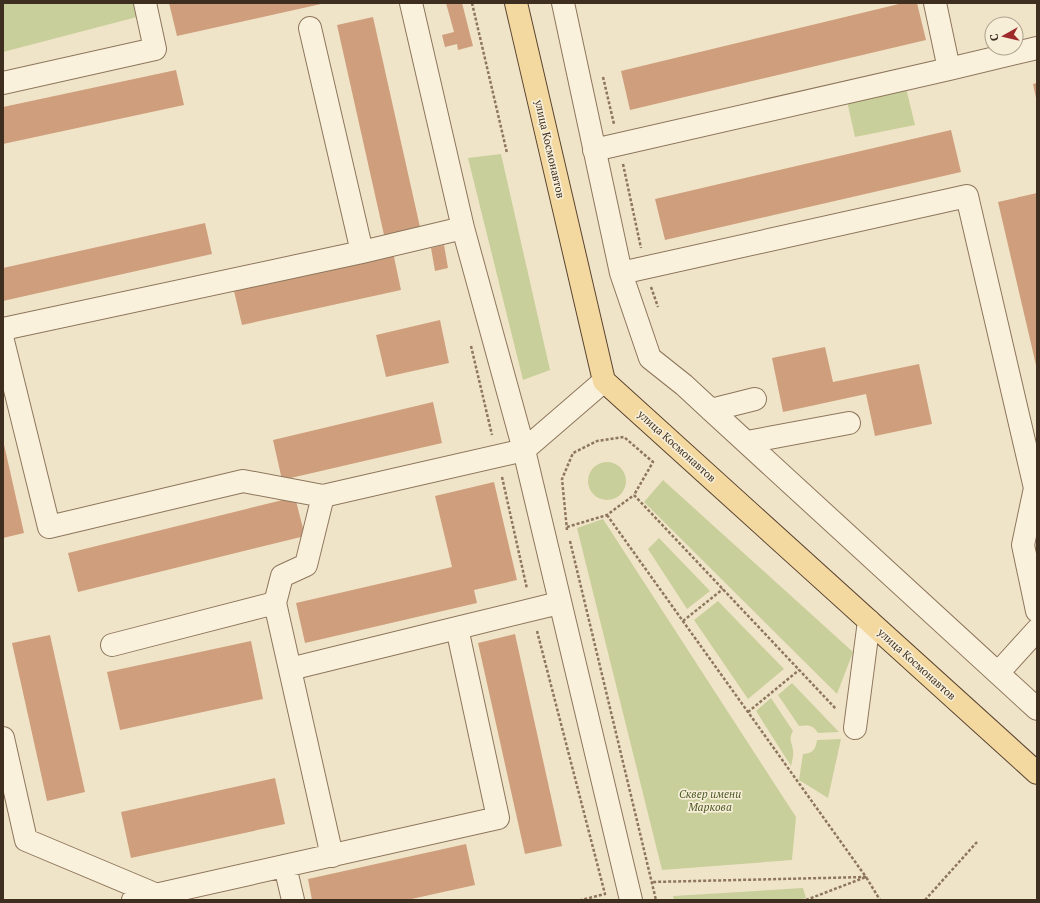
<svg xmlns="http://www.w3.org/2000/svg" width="1040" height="903" font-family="'PT Serif',serif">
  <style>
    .green { fill: #c9cf9b }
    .building { fill: #cf9f7d }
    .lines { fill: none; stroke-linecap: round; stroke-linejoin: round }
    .minor-casing { stroke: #8d765c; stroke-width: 24 }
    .major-casing { stroke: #5b4430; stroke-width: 24 }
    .path { stroke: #8d765c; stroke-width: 2.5; stroke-dasharray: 3 2; stroke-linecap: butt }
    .minor { stroke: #faf1dc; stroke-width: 22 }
    .major { stroke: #f3d9a0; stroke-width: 22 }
    .labels { text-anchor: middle; stroke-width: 3.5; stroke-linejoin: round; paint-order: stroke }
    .street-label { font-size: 11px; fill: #3d2e20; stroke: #f7eed8 }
    .park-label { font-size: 11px; font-style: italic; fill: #4d5a26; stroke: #f7eed8 }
  </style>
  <rect width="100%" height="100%" fill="#f0e4c8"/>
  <!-- green -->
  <path class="green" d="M 3,3 L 134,3 L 137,17 L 3,52 Z
    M 906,88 L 915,125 L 855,137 L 847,101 Z
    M 501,154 L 550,370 L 523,380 L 468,158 Z
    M588 481a19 19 0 1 1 38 0a19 19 0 1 1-38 0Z
    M 663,480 L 853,652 L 837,694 L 644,502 Z
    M 603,519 L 796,817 L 792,860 L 662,870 L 577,528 Z
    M 659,538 L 710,591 L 687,609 L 648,549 Z
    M 718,601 L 784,669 L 748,699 L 694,620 Z
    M 792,683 L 839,732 L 818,733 C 813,725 808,725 799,726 L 778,695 Z
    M 771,698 L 793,731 C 788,740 792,742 793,750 C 794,754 792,762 791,766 L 756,711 Z
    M 841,739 L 828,798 L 799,780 L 803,754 C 812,754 816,749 817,740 Z
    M 803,888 L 806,898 L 798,900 L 674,900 L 673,896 Z"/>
  <!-- building -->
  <path class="building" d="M 169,3 L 321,3 L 321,4 L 177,36 Z
    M 446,3 L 462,3 L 473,46 L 458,50 L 457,44 L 445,47 L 442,35 L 454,32 Z
    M 903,3 L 917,3 L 926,40 L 630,110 L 621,71 Z
    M 373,17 L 420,227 L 384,235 L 337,25 Z
    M 176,70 L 184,105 L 3,144 L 3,107 Z
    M 1037,83 L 1037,98 L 1036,98 L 1033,84 Z
    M 951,130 L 961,172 L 665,240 L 655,199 Z
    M 1037,193 L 1037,365 L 1036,365 L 998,202 Z
    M 205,223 L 212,254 L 3,301 L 3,268 Z
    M 444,245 L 448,268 L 435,271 L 431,248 Z
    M 393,252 L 401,290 L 242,325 L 233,287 Z
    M 440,320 L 449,363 L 386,377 L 376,335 Z
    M 825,347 L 833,382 L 919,364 L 932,424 L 875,436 L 866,394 L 783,412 L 772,358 Z
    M 433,402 L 442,443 L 282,480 L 273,440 Z
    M 3,440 L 24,533 L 3,538 Z
    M 494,482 L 517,580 L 474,590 L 477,603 L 305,643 L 296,603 L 452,567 L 435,496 Z
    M 295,497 L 305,536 L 78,592 L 68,553 Z
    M 515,634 L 562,846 L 525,854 L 478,643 Z
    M 50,635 L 85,792 L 47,801 L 12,643 Z
    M 251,641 L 263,699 L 120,730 L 107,672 Z
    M 275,778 L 285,824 L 131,858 L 121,812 Z
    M 466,844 L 475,885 L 407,900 L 312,900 L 308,879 Z"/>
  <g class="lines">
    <defs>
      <path id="minor" d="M 563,3 L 621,273 L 650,358 L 684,385 L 711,410 L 1037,709
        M 310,28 L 362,252
        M 949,69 L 1037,48
        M 3,83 L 155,49 L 145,3
        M 594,150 L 949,69 L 935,3
        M 621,273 L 967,196 L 1035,488 L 1023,545 L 1037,611
        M 3,329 L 362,252 L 463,228
        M 3,341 L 49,527 L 243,481 L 323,496 L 524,450 L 463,228 L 411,3
        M 604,381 L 524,450 L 631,900
        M 711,410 L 755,399
        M 747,442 L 849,423
        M 275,603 L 282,576 L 306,565 L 323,496
        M 112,645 L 275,603 L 332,856
        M 290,669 L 457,628
        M 998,673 L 1037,630
        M 855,728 L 869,621
        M 3,738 L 26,840 L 157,895 L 157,897
        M 285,866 L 293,900
        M 133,900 L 498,818 L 457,628 L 559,603"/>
      <path id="major" d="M 516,3 L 604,381 L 1037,773"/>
    </defs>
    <!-- minor casing -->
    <use href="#minor" class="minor-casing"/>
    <!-- major casing -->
    <use href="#major" class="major-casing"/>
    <!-- path -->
    <path class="path" d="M 472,3 L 507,153
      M 603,77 L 614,124
      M 623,164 L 641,248
      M 651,287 L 658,307
      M 471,346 L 492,435
      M 502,477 L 527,589
      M 607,515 L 866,877 L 652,882
      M 567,527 L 607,515 L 634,495
      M 567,530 L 562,479 L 573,453 L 597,441 L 624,437 L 653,462 L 634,495 L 836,709
      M 570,541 L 656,900
      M 683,621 L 723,589
      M 537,631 L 605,894 L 581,900
      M 748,712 L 799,670
      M 806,900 L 866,877 L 880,900
      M 925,900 L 977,842"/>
    <!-- minor -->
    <use href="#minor" class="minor"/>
    <!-- major -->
    <use href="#major" class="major"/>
  </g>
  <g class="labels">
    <!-- street labels -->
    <g class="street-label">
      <text transform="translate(550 149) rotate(77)" y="4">улица Космонавтов</text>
      <text transform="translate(677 446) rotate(42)" y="4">улица Космонавтов</text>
      <text transform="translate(917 664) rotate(42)" y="4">улица Космонавтов</text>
    </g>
    <!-- park labels -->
    <g class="park-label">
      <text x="710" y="798">Сквер имени<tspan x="710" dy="13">Маркова</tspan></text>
    </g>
  </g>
  <!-- border -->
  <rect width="1040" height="903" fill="none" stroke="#3d2e20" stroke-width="8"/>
  <!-- north arrow -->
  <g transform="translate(1004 36) rotate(262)"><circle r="19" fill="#f7eed8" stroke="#ada18e"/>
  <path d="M0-3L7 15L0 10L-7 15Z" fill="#9e2a2b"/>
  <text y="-6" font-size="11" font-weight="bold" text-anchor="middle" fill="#3d2e20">С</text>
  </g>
</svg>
